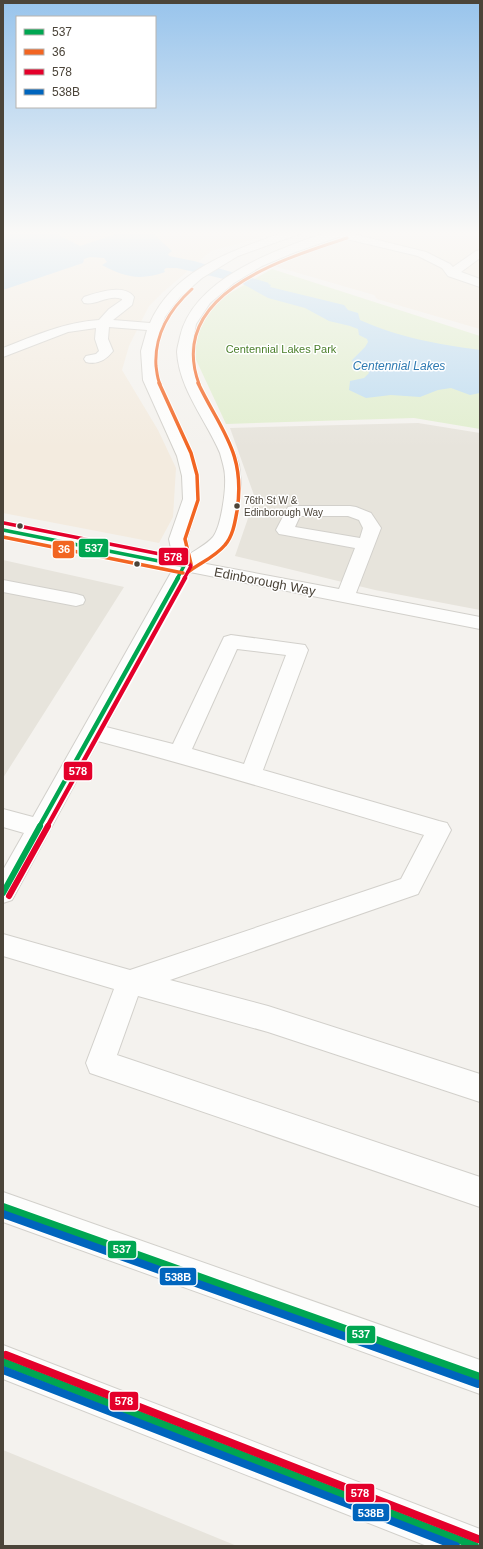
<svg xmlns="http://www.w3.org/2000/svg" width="483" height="1549" font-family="Helvetica,sans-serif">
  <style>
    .residential { fill: #e7e4dc }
    .commercial { fill: #f3ebdf }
    .green { fill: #e1eecf }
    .water { fill: #c0ddf1 }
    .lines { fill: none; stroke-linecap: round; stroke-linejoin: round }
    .minor-casing { stroke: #d2d0cb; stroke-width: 2 }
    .minor { fill: #fdfdfc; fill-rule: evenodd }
    .bus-1-far3-casing { stroke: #fff; stroke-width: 5.5 }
    .bus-1-far2-casing { stroke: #fff; stroke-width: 8 }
    .bus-1-far1-casing { stroke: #fff; stroke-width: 9 }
    .bus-1-casing { stroke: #fff; stroke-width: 10 }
    .bus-2-far1-casing { stroke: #fff; stroke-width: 4.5 }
    .bus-2-casing { stroke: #fff; stroke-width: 5.5 }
    .bus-3-far3-casing { stroke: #fff; stroke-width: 5.5 }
    .bus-3-far2-casing { stroke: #fff; stroke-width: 8 }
    .bus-3-far1-casing { stroke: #fff; stroke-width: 9 }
    .bus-3-casing { stroke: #fff; stroke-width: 10 }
    .bus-4-casing { stroke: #fff; stroke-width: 10 }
    .bus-1-far3 { stroke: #00a651; stroke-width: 3.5 }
    .bus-1-far2 { stroke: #00a651; stroke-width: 4.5 }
    .bus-1-far1 { stroke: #00a651; stroke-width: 6 }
    .bus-1 { stroke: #00a651; stroke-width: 8 }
    .bus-2-far1 { stroke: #f26522; stroke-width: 3 }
    .bus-2 { stroke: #f26522; stroke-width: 3.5 }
    .bus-3-far3 { stroke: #e4002b; stroke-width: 3.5 }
    .bus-3-far2 { stroke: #e4002b; stroke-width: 4.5 }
    .bus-3-far1 { stroke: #e4002b; stroke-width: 6 }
    .bus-3 { stroke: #e4002b; stroke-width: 8 }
    .bus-4 { stroke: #0065bd; stroke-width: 8 }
    .bus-dot { fill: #4b4439; stroke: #fff; stroke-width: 1.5 }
    .labels { text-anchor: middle; stroke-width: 3; stroke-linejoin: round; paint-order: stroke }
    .far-bus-label { font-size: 10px; fill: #4b4439; stroke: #fff; text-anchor: start }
    .far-park-label { font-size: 11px; fill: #4a7f2a; stroke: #fff }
    .far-water-label { font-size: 12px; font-style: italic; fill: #2e7ab2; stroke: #fff }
    .street-label { font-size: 13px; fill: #4b4439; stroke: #fff }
    .line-badge { stroke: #fff; stroke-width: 1.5 }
    .badge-label { font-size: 11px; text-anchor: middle; font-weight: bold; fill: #fff }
  </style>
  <rect width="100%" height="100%" fill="#f4f2ee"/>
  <!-- residential -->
  <path class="residential" d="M 418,423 L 480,433 L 480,610 L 375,590 L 235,556 L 255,498 L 230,428 Z
    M 3,560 L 124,587 L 3,778 Z
    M 3,1450 L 237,1546 L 3,1546 Z"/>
  <!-- commercial -->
  <path class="commercial" d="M 3,231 L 284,231 L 211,251 L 162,293 L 149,306 L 129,346 L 122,370 L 158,430 L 176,468 L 173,517 L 159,543 L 3,513 Z
    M 356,231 L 480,231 L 480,329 L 377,299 L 374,295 L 267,264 Z"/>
  <!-- green -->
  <path class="green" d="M 272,269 L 480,336 L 480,429 L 414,418 L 226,424 L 191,349 L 211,304 Z"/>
  <!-- water -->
  <path class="water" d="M 3,231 L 51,231 L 80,246 L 125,231 L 150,231 L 172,251 L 168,254 L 169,256 L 194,261 L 269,283 L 268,284 L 271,285 L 270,287 L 344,305 L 348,310 L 358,313 L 360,320 C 401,338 436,344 480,350 L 480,393 L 470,395 L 451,388 L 438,390 L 420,397 L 391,395 L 366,398 L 349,390 L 350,381 L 364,378 L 369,373 L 366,366 L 351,361 L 365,347 L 368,342 L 367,339 L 359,335 L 358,329 L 350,326 L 329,321 L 305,308 L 268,298 L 241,283 L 177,268 L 166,268 L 164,270 L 165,272 C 140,281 124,277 102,265 L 107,262 L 104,258 L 90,257 L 84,259 L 83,263 L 3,290 Z"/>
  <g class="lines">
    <defs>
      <path id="minor" d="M 288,231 L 304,231 L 302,233 L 238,256 L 202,278 L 180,297 L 172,307 L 165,317 L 159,333 L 155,351 L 157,380 L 193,456 L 198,476 L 199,499 L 187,539 L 190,554 C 197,549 207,544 213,537 C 221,527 226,491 225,477 C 225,469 222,461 220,453 C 206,420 179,389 177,352 C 177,348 179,342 180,337 C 193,279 274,250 326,233 L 324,231 L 350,231 L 349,233 L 426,252 L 450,264 L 453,267 L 476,251 L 480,250 L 480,258 L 461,272 L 480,279 L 480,287 L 448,276 L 442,268 L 418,256 L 338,237 L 293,253 L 262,266 L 234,283 L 210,303 L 196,324 L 191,351 L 198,383 L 235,453 L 239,465 L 241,484 L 236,520 L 230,538 L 222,548 L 201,563 L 339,589 L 355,548 L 285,535 L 279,534 L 276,530 L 288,507 L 294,506 L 350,506 L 356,507 L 371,513 L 381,528 L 356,593 L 480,617 L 480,629 L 190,572 L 106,727 L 173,744 L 224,637 L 231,635 L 305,645 L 308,650 L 263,770 L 439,821 L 447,823 L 451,830 L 418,894 L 170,980 L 268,1006 L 480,1074 L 480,1102 L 268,1032 L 138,996 L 117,1055 L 480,1177 L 480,1207 L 90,1073 L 86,1063 L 114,989 L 3,956 L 3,934 L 130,970 L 401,879 L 424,835 C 315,803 208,770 98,741 L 12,900 L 3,903 L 3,870 L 24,833 L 3,827 L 3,809 L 33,817 L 173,569 L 3,535 L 3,525 L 173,558 L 169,539 L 183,499 L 182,476 L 177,456 L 143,380 L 141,351 L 147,330 L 109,327 L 108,339 L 113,351 C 106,360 97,365 86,362 L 84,359 L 86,356 L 96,354 L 99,351 L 95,339 L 96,328 L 68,332 L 3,357 L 3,348 C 34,336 65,322 99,320 L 109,309 L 122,300 L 122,299 C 108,294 96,306 84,303 L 82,300 L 84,297 C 96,293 124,283 134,297 L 132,305 L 113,320 L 150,323 C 174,268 237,249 288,231 ZM 300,516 L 348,516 L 359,520 L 363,528 L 360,538 L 295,527 ZM 237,649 L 286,655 L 244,764 L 192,749 Z
        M 3,580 L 76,594 L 83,596 L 85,600 L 83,604 L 76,606 L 3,592 Z
        M 3,1192 L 480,1360 L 480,1394 L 3,1222 Z
        M 3,1345 L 480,1529 L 480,1546 L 427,1546 L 3,1379 Z"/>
    </defs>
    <!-- minor casing -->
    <use href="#minor" class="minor-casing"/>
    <!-- minor -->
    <use href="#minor" class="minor"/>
    <defs>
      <path id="bus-1-far3" d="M 3,530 L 184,566
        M 177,579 L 184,566"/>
      <path id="bus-1-far2" d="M 39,827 L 178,578"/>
      <path id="bus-1-far1" d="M 3,893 L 40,826"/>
      <path id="bus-1" d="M 3,1207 L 480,1377
        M 3,1362 L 475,1546"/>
      <path id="bus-2-far1" d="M 160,384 C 157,378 157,372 156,366 C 154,334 170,309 192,289
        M 199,384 C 166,294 283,259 347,238"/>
      <path id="bus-2" d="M 159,383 L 191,453 L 197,475 L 198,500 L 185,539 L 191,564
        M 3,537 L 183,573
        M 188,572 C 200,563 215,557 225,545 C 233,536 235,522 237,511 C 246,453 221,431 198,383"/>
      <path id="bus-3-far3" d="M 4,523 L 185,559 L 191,566 L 184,579"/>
      <path id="bus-3-far2" d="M 47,827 L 185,578"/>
      <path id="bus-3-far1" d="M 9,896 L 48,826"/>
      <path id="bus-3" d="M 6,1355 L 478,1539"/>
      <path id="bus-4" d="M 3,1214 L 478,1384
        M 3,1370 L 456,1546"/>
    </defs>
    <!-- bus-1-far3 casing -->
    <use href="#bus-1-far3" class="bus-1-far3-casing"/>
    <!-- bus-1-far2 casing -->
    <use href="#bus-1-far2" class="bus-1-far2-casing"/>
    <!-- bus-1-far1 casing -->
    <use href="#bus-1-far1" class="bus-1-far1-casing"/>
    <!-- bus-1 casing -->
    <use href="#bus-1" class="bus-1-casing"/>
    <!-- bus-2-far1 casing -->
    <use href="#bus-2-far1" class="bus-2-far1-casing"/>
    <!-- bus-2 casing -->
    <use href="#bus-2" class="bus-2-casing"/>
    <!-- bus-3-far3 casing -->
    <use href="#bus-3-far3" class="bus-3-far3-casing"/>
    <!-- bus-3-far2 casing -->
    <use href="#bus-3-far2" class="bus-3-far2-casing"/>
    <!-- bus-3-far1 casing -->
    <use href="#bus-3-far1" class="bus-3-far1-casing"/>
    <!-- bus-3 casing -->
    <use href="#bus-3" class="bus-3-casing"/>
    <!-- bus-4 casing -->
    <use href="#bus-4" class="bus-4-casing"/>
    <!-- bus-1-far3 -->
    <use href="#bus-1-far3" class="bus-1-far3"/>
    <!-- bus-1-far2 -->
    <use href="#bus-1-far2" class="bus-1-far2"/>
    <!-- bus-1-far1 -->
    <use href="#bus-1-far1" class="bus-1-far1"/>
    <!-- bus-1 -->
    <use href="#bus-1" class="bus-1"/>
    <!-- bus-2-far1 -->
    <use href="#bus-2-far1" class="bus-2-far1"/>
    <!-- bus-2 -->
    <use href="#bus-2" class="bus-2"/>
    <!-- bus-3-far3 -->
    <use href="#bus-3-far3" class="bus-3-far3"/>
    <!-- bus-3-far2 -->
    <use href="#bus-3-far2" class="bus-3-far2"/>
    <!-- bus-3-far1 -->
    <use href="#bus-3-far1" class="bus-3-far1"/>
    <!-- bus-3 -->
    <use href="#bus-3" class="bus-3"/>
    <!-- bus-4 -->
    <use href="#bus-4" class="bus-4"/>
  </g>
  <!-- sky -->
  <linearGradient id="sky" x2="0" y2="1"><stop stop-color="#98c4ec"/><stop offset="0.52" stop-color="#faf9f7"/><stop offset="1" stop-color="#faf9f7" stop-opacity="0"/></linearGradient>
  <rect width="483" height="448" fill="url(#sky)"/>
  <!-- markers -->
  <g class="bus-dot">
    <circle cx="237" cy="506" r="3.5"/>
    <circle cx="20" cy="526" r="3.5"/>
    <circle cx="137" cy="564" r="3.5"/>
  </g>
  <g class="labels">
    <!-- far-bus labels -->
    <g class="far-bus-label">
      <text x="244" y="504">76th St W &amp;<tspan x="244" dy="12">Edinborough Way</tspan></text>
    </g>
    <!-- far-park labels -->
    <g class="far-park-label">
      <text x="281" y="353">Centennial Lakes Park</text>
    </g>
    <!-- far-water labels -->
    <g class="far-water-label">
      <text x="399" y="370">Centennial Lakes</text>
    </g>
    <!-- street labels -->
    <g class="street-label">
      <text transform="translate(265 581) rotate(11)" y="5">Edinborough Way</text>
    </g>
  </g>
  <g class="line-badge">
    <rect x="78" y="538" width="31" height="20" rx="4" fill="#00a651"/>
    <rect x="52" y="540" width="23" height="19" rx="4" fill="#f26522"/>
    <rect x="158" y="547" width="31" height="19" rx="4" fill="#e4002b"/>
    <rect x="63" y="761" width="30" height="20" rx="4" fill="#e4002b"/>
    <rect x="107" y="1240" width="30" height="19" rx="4" fill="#00a651"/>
    <rect x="159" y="1267" width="38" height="19" rx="4" fill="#0065bd"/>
    <rect x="346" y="1325" width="30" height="19" rx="4" fill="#00a651"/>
    <rect x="109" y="1391" width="30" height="20" rx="4" fill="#e4002b"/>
    <rect x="345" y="1483" width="30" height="20" rx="4" fill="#e4002b"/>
    <rect x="352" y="1503" width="38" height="19" rx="4" fill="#0065bd"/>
  </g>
  <g class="badge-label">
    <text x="94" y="552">537</text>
    <text x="64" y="553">36</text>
    <text x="173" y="561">578</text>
    <text x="78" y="775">578</text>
    <text x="122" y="1253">537</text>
    <text x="178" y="1281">538B</text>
    <text x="361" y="1338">537</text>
    <text x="124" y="1405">578</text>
    <text x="360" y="1497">578</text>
    <text x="371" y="1517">538B</text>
  </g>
  <!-- border -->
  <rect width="483" height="1549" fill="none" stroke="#4b4439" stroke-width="8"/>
  <!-- legend -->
  <rect x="16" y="16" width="140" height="92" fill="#ffffff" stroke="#b7b4b0"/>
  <rect x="24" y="29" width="20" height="6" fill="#00a651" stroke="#b7b4b0"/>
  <text x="52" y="36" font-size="12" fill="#4b4439">537</text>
  <rect x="24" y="49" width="20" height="6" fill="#f26522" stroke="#b7b4b0"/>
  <text x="52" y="56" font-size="12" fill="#4b4439">36</text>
  <rect x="24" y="69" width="20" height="6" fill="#e4002b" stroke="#b7b4b0"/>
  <text x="52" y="76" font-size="12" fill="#4b4439">578</text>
  <rect x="24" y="89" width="20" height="6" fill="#0065bd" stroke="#b7b4b0"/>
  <text x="52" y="96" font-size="12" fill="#4b4439">538B</text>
</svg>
